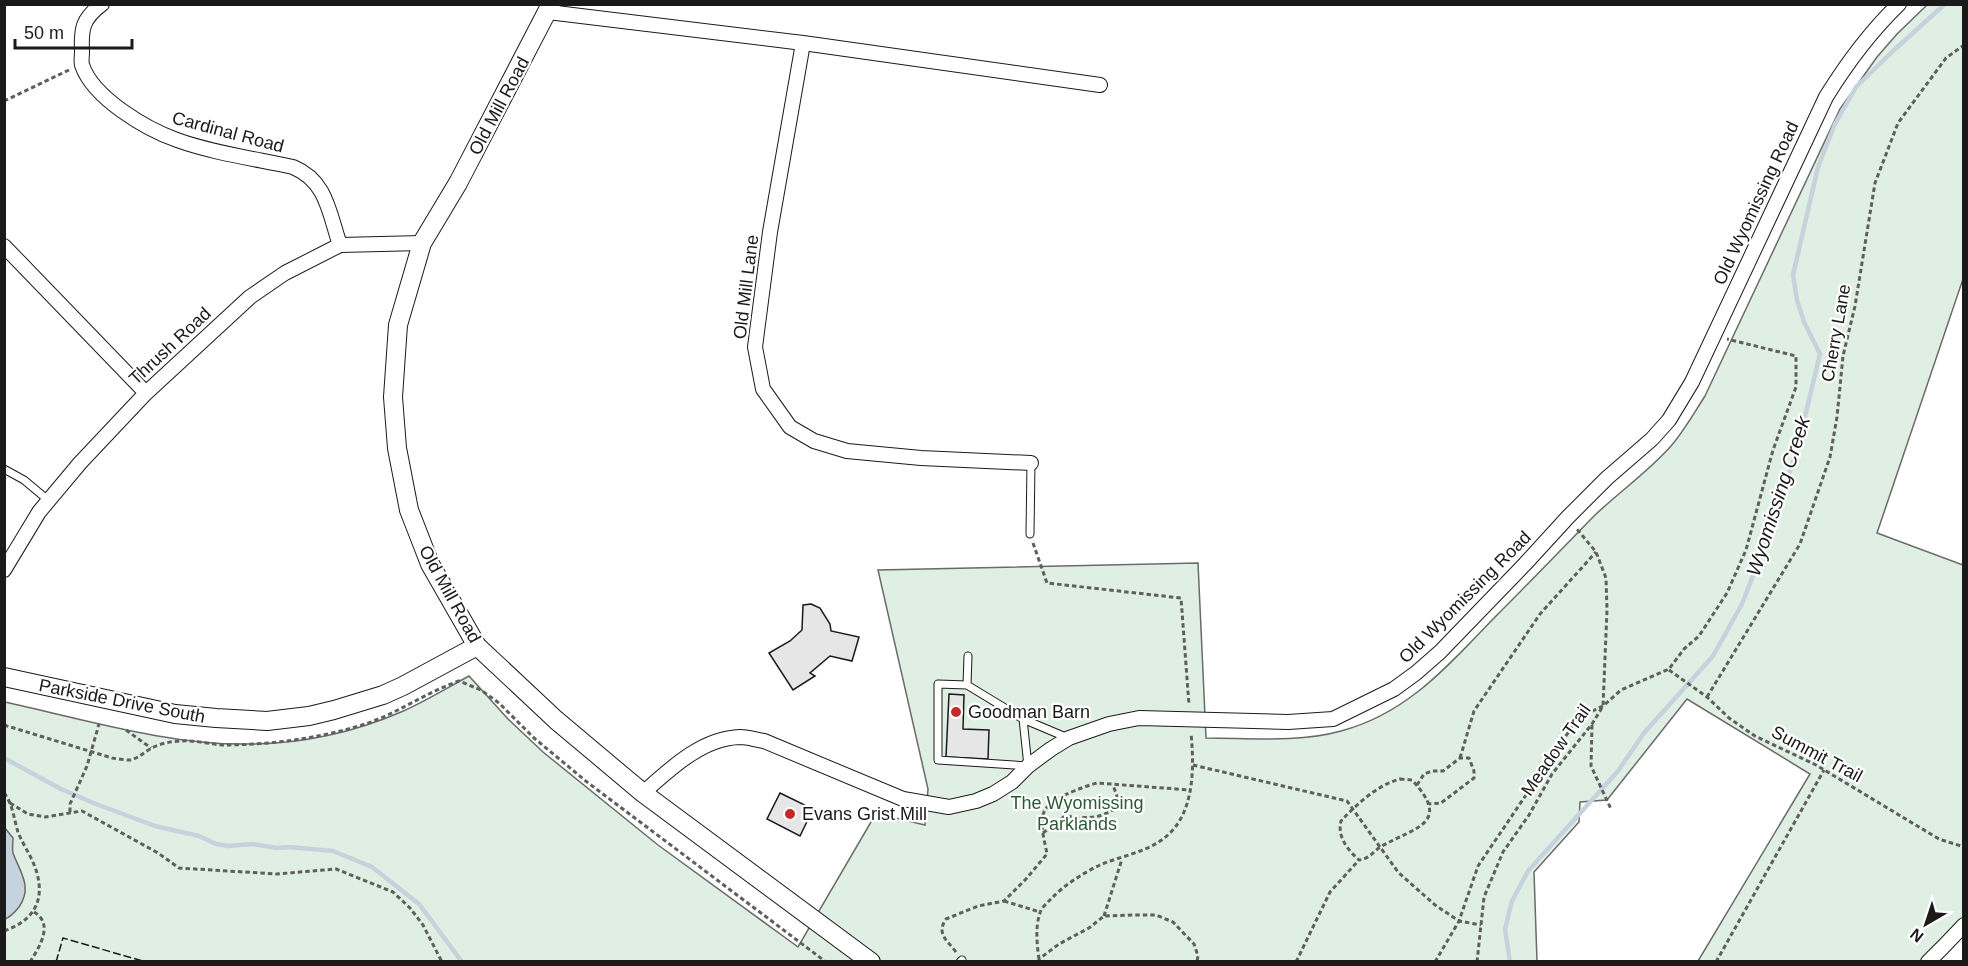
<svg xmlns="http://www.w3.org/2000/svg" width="1968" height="966" font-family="Helvetica,sans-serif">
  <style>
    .green { fill: #e0efe3; stroke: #6a6a6a; stroke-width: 1.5 }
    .water { fill: #c6d2dc; stroke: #6a6a6a; stroke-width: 1.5 }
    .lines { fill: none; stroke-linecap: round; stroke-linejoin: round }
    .stream { stroke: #c6d2dc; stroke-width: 4.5 }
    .building { fill: #e6e6e6; stroke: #1a1a1a; stroke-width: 1.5 }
    .service-casing { stroke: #1a1a1a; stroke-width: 9 }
    .minor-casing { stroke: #1a1a1a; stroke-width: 16 }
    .tertiary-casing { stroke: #1a1a1a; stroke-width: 20 }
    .path { stroke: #5f5f5f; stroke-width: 3; stroke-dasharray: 4.5 3; stroke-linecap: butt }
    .service { stroke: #fff; stroke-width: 7 }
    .minor { stroke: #fff; stroke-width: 14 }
    .tertiary { stroke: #fff; stroke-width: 18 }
    .fence { stroke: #1a1a1a; stroke-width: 1.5; stroke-dasharray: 8 3; stroke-linecap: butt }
    .poi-dot { fill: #c62828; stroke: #fff; stroke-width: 2 }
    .labels { text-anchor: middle; stroke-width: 4.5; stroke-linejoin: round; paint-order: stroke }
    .street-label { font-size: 18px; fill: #1a1a1a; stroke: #fff }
    .poi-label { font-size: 18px; fill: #1a1a1a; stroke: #fff; text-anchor: start }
    .park-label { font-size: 18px; fill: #2b5a34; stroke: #fff }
    .water-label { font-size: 20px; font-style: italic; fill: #1a1a1a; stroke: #fff }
  </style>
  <rect width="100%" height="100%" fill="#fff"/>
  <!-- green -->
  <path class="green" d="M 1927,5 L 1963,5 L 1963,279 L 1877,533 L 1963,565 L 1963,925 L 1928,961 L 1698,961 L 1810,774 L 1687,699 L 1607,800 L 1580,802 L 1579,822 L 1534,872 L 1537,961 L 5,962 L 5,702 C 83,719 171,746 251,744 C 301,744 355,732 401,712 C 424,702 447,688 469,676 L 508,719 L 543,752 L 658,845 L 798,947 L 878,810 L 896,818 L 925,825 L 928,789 L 878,570 L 1198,563 L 1206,738 C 1250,738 1298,743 1341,731 C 1409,713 1449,664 1496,616 C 1529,583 1562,549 1594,516 C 1619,492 1648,472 1671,446 C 1684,431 1694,413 1705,396 L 1840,109 L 1877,57 L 1897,34 Z"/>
  <!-- water -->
  <path class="water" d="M 5,828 L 13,838 C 13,843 12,848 13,853 C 20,872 33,887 19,907 C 15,912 11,917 5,919 Z"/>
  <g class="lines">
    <!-- stream -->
    <path class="stream" d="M 4,758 L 61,789 L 96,804 L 155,826 L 199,836 L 216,844 L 228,846 L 253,844 L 277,848 L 289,847 L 333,851 L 372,867 L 419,904 L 462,962
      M 1510,962 L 1505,929 L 1512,901 L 1528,871 L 1618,771 L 1644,733 L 1713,656 L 1742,604 L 1772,527 L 1797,450 L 1820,354 L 1804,322 L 1797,300 L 1793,275 L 1818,167 L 1835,124 L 1856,87 L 1893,51 L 1945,4"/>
  </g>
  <!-- building -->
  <path class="building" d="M 811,604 L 820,608 L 830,624 L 831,631 L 859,637 L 852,661 L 830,656 L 810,673 L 815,676 L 793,690 L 769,653 L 790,641 L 802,630 L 803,605 Z
    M 949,694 L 964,695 L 963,729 L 989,730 L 988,759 L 946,757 Z
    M 780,793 L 813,809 L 800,836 L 767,819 Z"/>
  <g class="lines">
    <defs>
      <path id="service" d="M 4,469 L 24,480 L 48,500
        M 1030,534 L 1031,463
        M 967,685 L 938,684 L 938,760 L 1028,766 L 1023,719 L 967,685 L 968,656
        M 1023,719 L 1068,738
        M 960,962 L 962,960"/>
      <path id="minor" d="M 102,4 C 82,19 81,29 82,52 C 82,56 81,61 82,65 C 93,98 146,129 177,140 C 213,153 256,159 293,167 C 327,181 329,213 340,245
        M 548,12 L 803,43 L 770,232 L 755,347 L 763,389 L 790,427 L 814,441 L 847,451 L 921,458 L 1031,463
        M 803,43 L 1100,85
        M 4,246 L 146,393
        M 4,570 L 39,512 L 80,463 L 146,393 L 250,297 L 285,273 L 340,245 L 422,243
        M 643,793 C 670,769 702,738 740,737 C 748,737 756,740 764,741 L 903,799 L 949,807 L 976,801 L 993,794 L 1012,782 L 1028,766 L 1051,749 L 1069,738 L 1109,724 L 1139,718 L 1288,722 L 1333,719 L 1394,689 L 1416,673 L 1440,652 L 1525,564 L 1568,517 L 1607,478 L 1652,439 L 1669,420 L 1692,382 L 1826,97 C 1847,63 1870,32 1899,4
        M 1928,962 L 1943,947 L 1964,925"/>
      <path id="tertiary" d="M 551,4 L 458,183 L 422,243 L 398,325 L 393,397 L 397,448 L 409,510 L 430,564 L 477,646 L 556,720 L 643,793 L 871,962
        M 4,677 L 175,714 L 216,718 L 267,721 L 309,716 L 334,710 L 383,695 L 403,686 L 477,646"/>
    </defs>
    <!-- service casing -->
    <use href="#service" class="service-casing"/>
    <!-- minor casing -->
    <use href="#minor" class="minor-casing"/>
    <!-- tertiary casing -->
    <use href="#tertiary" class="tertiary-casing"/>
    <!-- path -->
    <path class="path" d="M 4,101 L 69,70
      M 1033,543 L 1047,583 L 1181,598 L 1189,705
      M 1669,670 L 1707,697 L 1729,718 L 1755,736 L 1816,765 L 1939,839 L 1964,847
      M 1707,697 L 1800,544 L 1830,457 L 1837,417 L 1843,356 L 1855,306 L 1875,183 L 1898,123 L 1946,58 L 1964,45
      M 4,725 L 112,758 C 118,759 125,760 130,760 C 139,758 143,753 150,749 C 158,744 172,741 181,741 C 195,740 209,744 222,745 C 268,745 315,739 359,726 C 396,715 424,693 459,681 L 481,690 L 499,703 L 534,738 L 587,782 L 826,962
      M 1592,725 L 1591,766 L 1611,809
      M 126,730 L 151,748
      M 1460,758 L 1474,711 L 1540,614 L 1596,552
      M 1193,765 L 1347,801 L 1398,872 L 1435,905 L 1459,921 L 1481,925
      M 1400,779 L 1412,780 C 1452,823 1416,827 1382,846 C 1374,850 1370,859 1359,860 C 1348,850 1337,837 1341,821 C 1356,805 1377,785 1400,779 Z
      M 1417,785 L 1424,774 L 1432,771 L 1443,771 L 1460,758 L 1469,758 L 1474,771 L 1474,778 L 1441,803 L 1429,804
      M 4,793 C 13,804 14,820 18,832 C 23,845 32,857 36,870 C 46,901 33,921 4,931
      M 10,803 L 28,814 L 45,817 L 82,811 L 158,853 L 179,868 L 277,874 L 336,869 L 393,892 L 410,908 L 423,925 L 442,962
      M 70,812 L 70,804 L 87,766 L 99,724
      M 1043,833 L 1065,816 C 1087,818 1097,820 1116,808 L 1117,796 L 1113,785
      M 1004,901 L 1040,912
      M 1104,916 L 1122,859
      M 956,952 C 947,940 936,934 946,919 L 978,906 L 1004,901 L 1026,879 L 1047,854 C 1045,842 1039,824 1044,812 C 1050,798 1083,787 1097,783 L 1190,790
      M 1039,959 C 1037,945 1035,927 1040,913 C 1041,908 1047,903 1051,899 C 1063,886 1083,873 1100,865 C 1123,855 1151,852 1170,833 C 1195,808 1194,765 1191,733
      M 30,962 C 40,946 54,924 34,912
      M 1039,962 L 1039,959 L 1059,944 L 1089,928 L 1104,916 L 1136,915 L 1156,915 L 1173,922 L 1194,944 L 1198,956 L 1197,962
      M 1296,962 L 1330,892 L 1359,860
      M 1435,962 L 1459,921 L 1478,866 L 1578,718 L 1603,706 L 1621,690 L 1669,669 L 1684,649 L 1699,636 L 1727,593 L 1746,550 L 1773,450 L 1796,387 L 1796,356 L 1727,339
      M 1477,962 L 1484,897 L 1503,852 L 1529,815 L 1552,774 L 1592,724 L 1603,706 L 1607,610 L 1606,578 L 1596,552 L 1576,528
      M 1716,962 L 1824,770"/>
    <!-- service -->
    <use href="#service" class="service"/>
    <!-- minor -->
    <use href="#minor" class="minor"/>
    <!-- tertiary -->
    <use href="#tertiary" class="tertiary"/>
    <!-- fence -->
    <path class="fence" d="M 56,962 L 63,938 L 146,962"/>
  </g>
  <!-- markers -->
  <g class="poi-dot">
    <circle cx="956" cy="712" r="6"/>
    <circle cx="790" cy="814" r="6"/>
  </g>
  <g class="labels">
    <!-- street labels -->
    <g class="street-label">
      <text transform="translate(499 106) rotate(-62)" y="6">Old Mill Road</text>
      <text transform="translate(228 132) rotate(15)" y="6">Cardinal Road</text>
      <text transform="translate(1756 203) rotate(-65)" y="6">Old Wyomissing Road</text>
      <text transform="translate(746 287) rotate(-83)" y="6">Old Mill Lane</text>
      <text transform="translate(1836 333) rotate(-80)" y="6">Cherry Lane</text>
      <text transform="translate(170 346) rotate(-43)" y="6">Thrush Road</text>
      <text transform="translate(450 594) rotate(61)" y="6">Old Mill Road</text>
      <text transform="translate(1465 597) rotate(-45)" y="6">Old Wyomissing Road</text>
      <text transform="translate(122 701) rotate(11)" y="6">Parkside Drive South</text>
      <text transform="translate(1556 750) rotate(-55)" y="6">Meadow Trail</text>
      <text transform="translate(1817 754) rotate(28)" y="6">Summit Trail</text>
    </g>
    <!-- poi labels -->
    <g class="poi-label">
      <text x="968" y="718">Goodman Barn</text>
      <text x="802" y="820">Evans Grist Mill</text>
    </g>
    <!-- park labels -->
    <g class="park-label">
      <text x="1077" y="809">The Wyomissing<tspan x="1077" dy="21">Parklands</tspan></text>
    </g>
    <!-- water labels -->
    <g class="water-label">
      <text transform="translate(1778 496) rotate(-72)" y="7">Wyomissing Creek</text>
    </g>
  </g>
  <!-- border -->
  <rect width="1968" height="966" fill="none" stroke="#1a1a1a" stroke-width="12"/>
  <!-- north arrow -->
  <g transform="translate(1926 924) rotate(219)" stroke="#ffffff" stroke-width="4.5" paint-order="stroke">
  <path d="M0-4.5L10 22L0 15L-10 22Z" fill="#1a1a1a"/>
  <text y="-9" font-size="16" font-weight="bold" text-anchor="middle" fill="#1a1a1a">N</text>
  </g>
  <!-- scale -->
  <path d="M15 39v9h117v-9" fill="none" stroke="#1a1a1a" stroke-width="3"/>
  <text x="24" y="39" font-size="18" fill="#1a1a1a" stroke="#ffffff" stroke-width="4.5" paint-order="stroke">50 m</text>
</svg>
